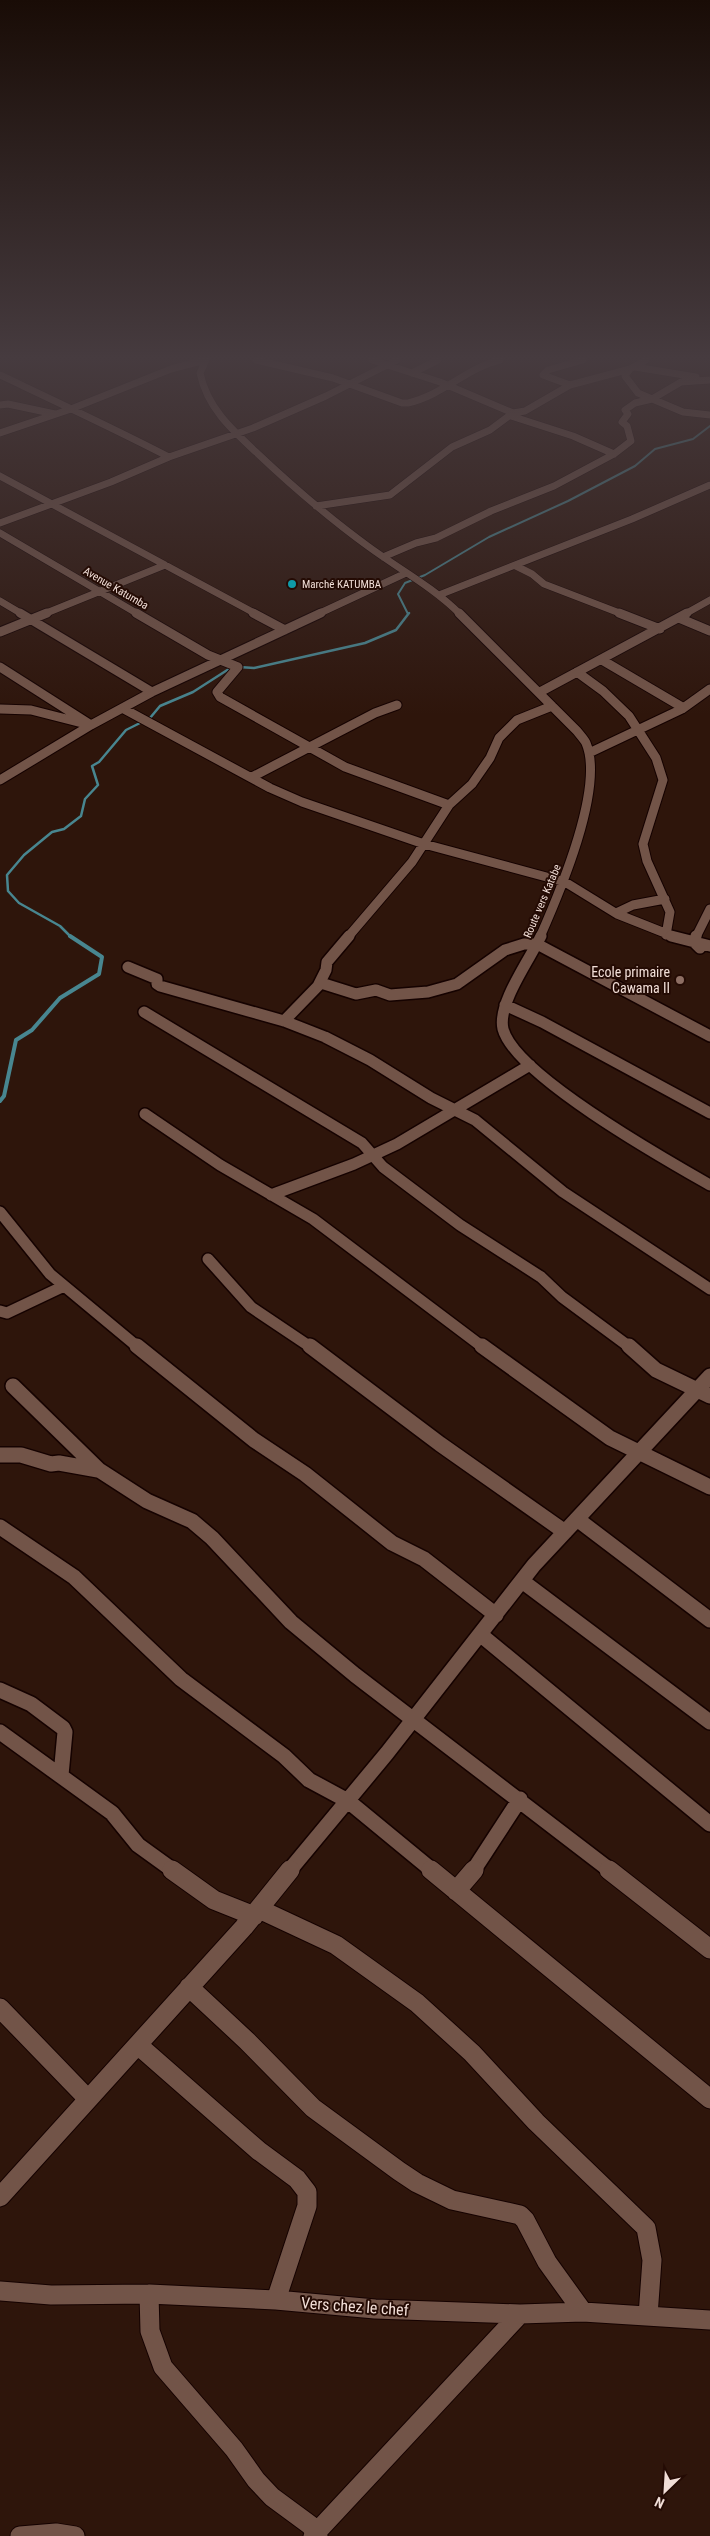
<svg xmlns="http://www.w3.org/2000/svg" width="710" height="2536" font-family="'Roboto Condensed',sans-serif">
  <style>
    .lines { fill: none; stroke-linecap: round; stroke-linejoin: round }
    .stream-far2 { stroke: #488690; stroke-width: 2 }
    .stream-far1 { stroke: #488690; stroke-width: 2.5 }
    .stream { stroke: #488690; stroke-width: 4 }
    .minor-far4-casing { stroke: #150200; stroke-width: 8 }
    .minor-far3-casing { stroke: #150200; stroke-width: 11 }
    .minor-far2-casing { stroke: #150200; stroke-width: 14 }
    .minor-far1-casing { stroke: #150200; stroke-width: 18 }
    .minor-casing { stroke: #150200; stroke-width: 21 }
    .minor-far4 { stroke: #725448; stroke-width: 7 }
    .minor-far3 { stroke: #725448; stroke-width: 9 }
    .minor-far2 { stroke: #725448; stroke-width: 11 }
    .minor-far1 { stroke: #725448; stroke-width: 15 }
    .minor { stroke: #725448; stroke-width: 19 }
    .culture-dot { fill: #0f9aa8; stroke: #240b04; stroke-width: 2 }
    .education-dot { fill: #8d6e63; stroke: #240b04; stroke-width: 2 }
    .labels { text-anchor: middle; stroke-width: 4; stroke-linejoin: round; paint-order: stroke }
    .far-poi-label { font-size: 11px; fill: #f1ded7; stroke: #240b04; text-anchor: start }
    .far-street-label { font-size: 11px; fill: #f1ded7; stroke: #240b04 }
    .poi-label { font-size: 14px; fill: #f1ded7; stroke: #240b04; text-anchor: end }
    .near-street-label { font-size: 16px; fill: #f1ded7; stroke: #240b04 }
  </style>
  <rect width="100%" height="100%" fill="#2e150b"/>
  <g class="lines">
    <!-- stream-far2 -->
    <path class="stream-far2" d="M 408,614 L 398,594 L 405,583 L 425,575 L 489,537 L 568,501 L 635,466 L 655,449 L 693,439 L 710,426"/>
    <!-- stream-far1 -->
    <path class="stream-far1" d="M 239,667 L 254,668 L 365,643 L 396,630 L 409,613
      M 71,937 L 60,926 L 19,903 L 8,891 L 7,875 L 24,855 L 52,832 L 64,829 L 81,816 L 85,799 L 98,785 L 92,766 L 99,762 L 126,730 L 150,718 L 160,706 L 193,692 L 232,667"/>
    <!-- stream -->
    <path class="stream" d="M 0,1101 L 4,1096 L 16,1040 L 32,1030 L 60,998 L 99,974 L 102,957 L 70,936"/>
    <defs>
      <path id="minor-far4" d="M 206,360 L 200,373 C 207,407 231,429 256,452 C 292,486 329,518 369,547 C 399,569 433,587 460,614
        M 256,360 L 333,378 L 402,403 L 408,403 C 443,395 467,368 500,360
        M 372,360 L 440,382 L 513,413
        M 635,367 L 696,377
        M 630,369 L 625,376 L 638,393 L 683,412 L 710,415
        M 412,373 L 438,360
        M 0,375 C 57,402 113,428 169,457
        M 570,385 L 543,375 L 548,370 L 583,360
        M 0,405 L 8,404 L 55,414
        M 511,416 L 573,436 L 614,454
        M 0,433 L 71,409 L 171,369 L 205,360
        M 0,476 L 256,614
        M 316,506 L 390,495 L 452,447 L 490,430 L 513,413 L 525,411 L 570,385 L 630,369 L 646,360
        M 0,523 L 111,482 L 169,457 L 253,428 L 326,396 L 397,360
        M 0,533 L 138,614
        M 383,557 L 416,543 L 436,538 L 491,511 L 554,486 L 614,454 L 631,441 L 627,426 L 622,422 L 628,414 L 625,410 L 635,403 L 652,399 L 681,382 L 710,380
        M 516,566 L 532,574 L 544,584 L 622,614
        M 439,595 L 632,519 L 710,485
        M 0,601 L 22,614
        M 44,614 L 165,565
        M 318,614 L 406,573
        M 685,614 L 710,600"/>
      <path id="minor-far3" d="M 20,613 L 152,692
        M 136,613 L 208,655 L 238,667 L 217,692 L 220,697 L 345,767 L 449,805
        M 253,613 L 285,630
        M 459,613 L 577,731 C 580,735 584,739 586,743 C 605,788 559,894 540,937
        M 619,613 L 660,629
        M 679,618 L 710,631
        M 0,632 L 47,613
        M 602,660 L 682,707
        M 0,667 L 91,725
        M 577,672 L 603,691 L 629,716 L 656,758 L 663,780 L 643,844 L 647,861 L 670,912 L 666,935
        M 540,692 L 687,613
        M 0,709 L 31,710 L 82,723
        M 124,709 L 270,788 L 302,802 L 424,844 L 565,882 L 617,914 L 675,937
        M 589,753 L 682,709 L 710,689
        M 252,777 L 375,713 L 397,705
        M 0,780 L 91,725 L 152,692 L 321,613
        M 616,913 L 633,905 L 665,899
        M 348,937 L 412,862 L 449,805 L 472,784 L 490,758 L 499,738 L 517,720 L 552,706
        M 696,937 L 710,909"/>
      <path id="minor-far2" d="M 541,936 C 530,959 497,1004 503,1029 C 515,1075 666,1160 710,1185
        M 671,936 L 710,946
        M 696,936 L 695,943 L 700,948
        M 128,967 L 157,979 L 157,984 L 160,986 L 284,1021 L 325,1037 L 370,1060 L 431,1098 L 475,1120 L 563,1192 L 710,1289
        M 321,983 L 356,994 L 376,990 L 390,995 L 428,992 L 457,984 L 505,950 L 524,944 L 537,944 L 710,1036
        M 505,1005 L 542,1022 L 710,1113
        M 144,1012 L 362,1143 L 383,1167 L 460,1225 L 541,1277 L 562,1297 L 631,1348
        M 284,1021 L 318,986 L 326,970 L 327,962 L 349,936
        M 145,1114 L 220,1165 L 313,1219 L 484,1348
        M 271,1195 L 354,1164 L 397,1144 L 530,1065
        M 0,1212 L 50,1274 L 139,1348
        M 208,1259 L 251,1307 L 312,1348
        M 0,1311 L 7,1313 L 64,1286"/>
      <path id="minor-far1" d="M 137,1346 L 254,1440 L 305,1474 L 392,1543 L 424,1559 L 496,1615
        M 310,1346 L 440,1444 L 565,1532
        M 482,1346 L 610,1438 L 710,1487
        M 629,1346 L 656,1370 L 710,1396
        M 13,1386 L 99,1470 L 147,1501 L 192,1521 L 212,1538 L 291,1622 L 355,1675 L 611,1871
        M 0,1455 L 21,1455 L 51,1464 L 59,1463 L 98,1470
        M 577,1519 L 710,1620
        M 0,1527 L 74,1577 L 181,1679 L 284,1756 L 309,1780 L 348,1801 L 433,1871
        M 522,1581 L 710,1722
        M 481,1635 L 710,1824
        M 0,1690 L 31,1704 L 63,1728 L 65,1732 L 61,1775
        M 0,1732 L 112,1813 L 138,1845 L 174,1871
        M 289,1871 L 387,1753 L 534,1565 L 710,1376
        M 473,1871 L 520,1799"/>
      <path id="minor" d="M 172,1870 L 214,1900 L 254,1916
        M 431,1870 L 710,2099
        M 609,1870 L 710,1949
        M 456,1891 L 474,1870
        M 259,1909 L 336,1945 L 417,2003 L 472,2053 L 536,2122 L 646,2228 L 652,2260 L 648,2316
        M 189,1987 L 247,2041 L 313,2108 L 399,2171 L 417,2183 L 452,2200 L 520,2215 L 525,2220 L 547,2262 L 583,2312
        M 0,2008 L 87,2098
        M 138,2045 L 259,2151 L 297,2179 L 307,2192 L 307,2206 L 276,2300
        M 0,2197 L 244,1927 L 290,1870
        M 0,2291 L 51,2295 L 149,2294 L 276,2300 L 375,2309 L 520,2314 L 583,2312 L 710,2320
        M 149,2294 L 150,2331 L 163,2367 L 234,2449 L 256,2480 L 272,2497 L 310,2525 L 318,2536
        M 20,2536 L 56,2533 L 75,2536
        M 313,2536 L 520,2314"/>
    </defs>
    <!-- minor-far4 casing -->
    <use href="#minor-far4" class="minor-far4-casing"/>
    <!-- minor-far3 casing -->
    <use href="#minor-far3" class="minor-far3-casing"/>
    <!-- minor-far2 casing -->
    <use href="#minor-far2" class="minor-far2-casing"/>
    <!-- minor-far1 casing -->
    <use href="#minor-far1" class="minor-far1-casing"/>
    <!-- minor casing -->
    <use href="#minor" class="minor-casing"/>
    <!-- minor-far4 -->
    <use href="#minor-far4" class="minor-far4"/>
    <!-- minor-far3 -->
    <use href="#minor-far3" class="minor-far3"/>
    <!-- minor-far2 -->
    <use href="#minor-far2" class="minor-far2"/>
    <!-- minor-far1 -->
    <use href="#minor-far1" class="minor-far1"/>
    <!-- minor -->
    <use href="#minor" class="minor"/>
  </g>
  <!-- sky -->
  <linearGradient id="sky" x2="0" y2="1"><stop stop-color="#190c06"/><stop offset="0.5" stop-color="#463b3f"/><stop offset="1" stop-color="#463b3f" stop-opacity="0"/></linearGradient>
  <rect width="710" height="715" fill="url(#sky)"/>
  <!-- markers -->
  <circle class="culture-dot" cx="292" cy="584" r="5"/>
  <circle class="education-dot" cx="680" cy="980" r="5"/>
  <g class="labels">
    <!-- far-poi labels -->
    <g class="far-poi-label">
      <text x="302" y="588">Marché KATUMBA</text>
    </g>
    <!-- far-street labels -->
    <g class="far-street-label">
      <text transform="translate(116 588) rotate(30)" y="4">Avenue Katumba</text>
      <text transform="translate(542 901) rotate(-67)" y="4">Route vers Katabe</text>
    </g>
    <!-- poi labels -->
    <g class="poi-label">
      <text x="670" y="977">Ecole primaire<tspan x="670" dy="16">Cawama II</tspan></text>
    </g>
    <!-- near-street labels -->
    <g class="near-street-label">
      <text transform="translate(355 2306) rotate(4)" y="6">Vers chez le chef</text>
    </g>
  </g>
  <!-- north arrow -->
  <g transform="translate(665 2491) rotate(205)" stroke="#240b04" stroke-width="4" paint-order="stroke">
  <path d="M0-4L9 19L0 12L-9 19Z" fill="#f1ded7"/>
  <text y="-8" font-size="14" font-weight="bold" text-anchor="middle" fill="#f1ded7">N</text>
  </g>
</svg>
